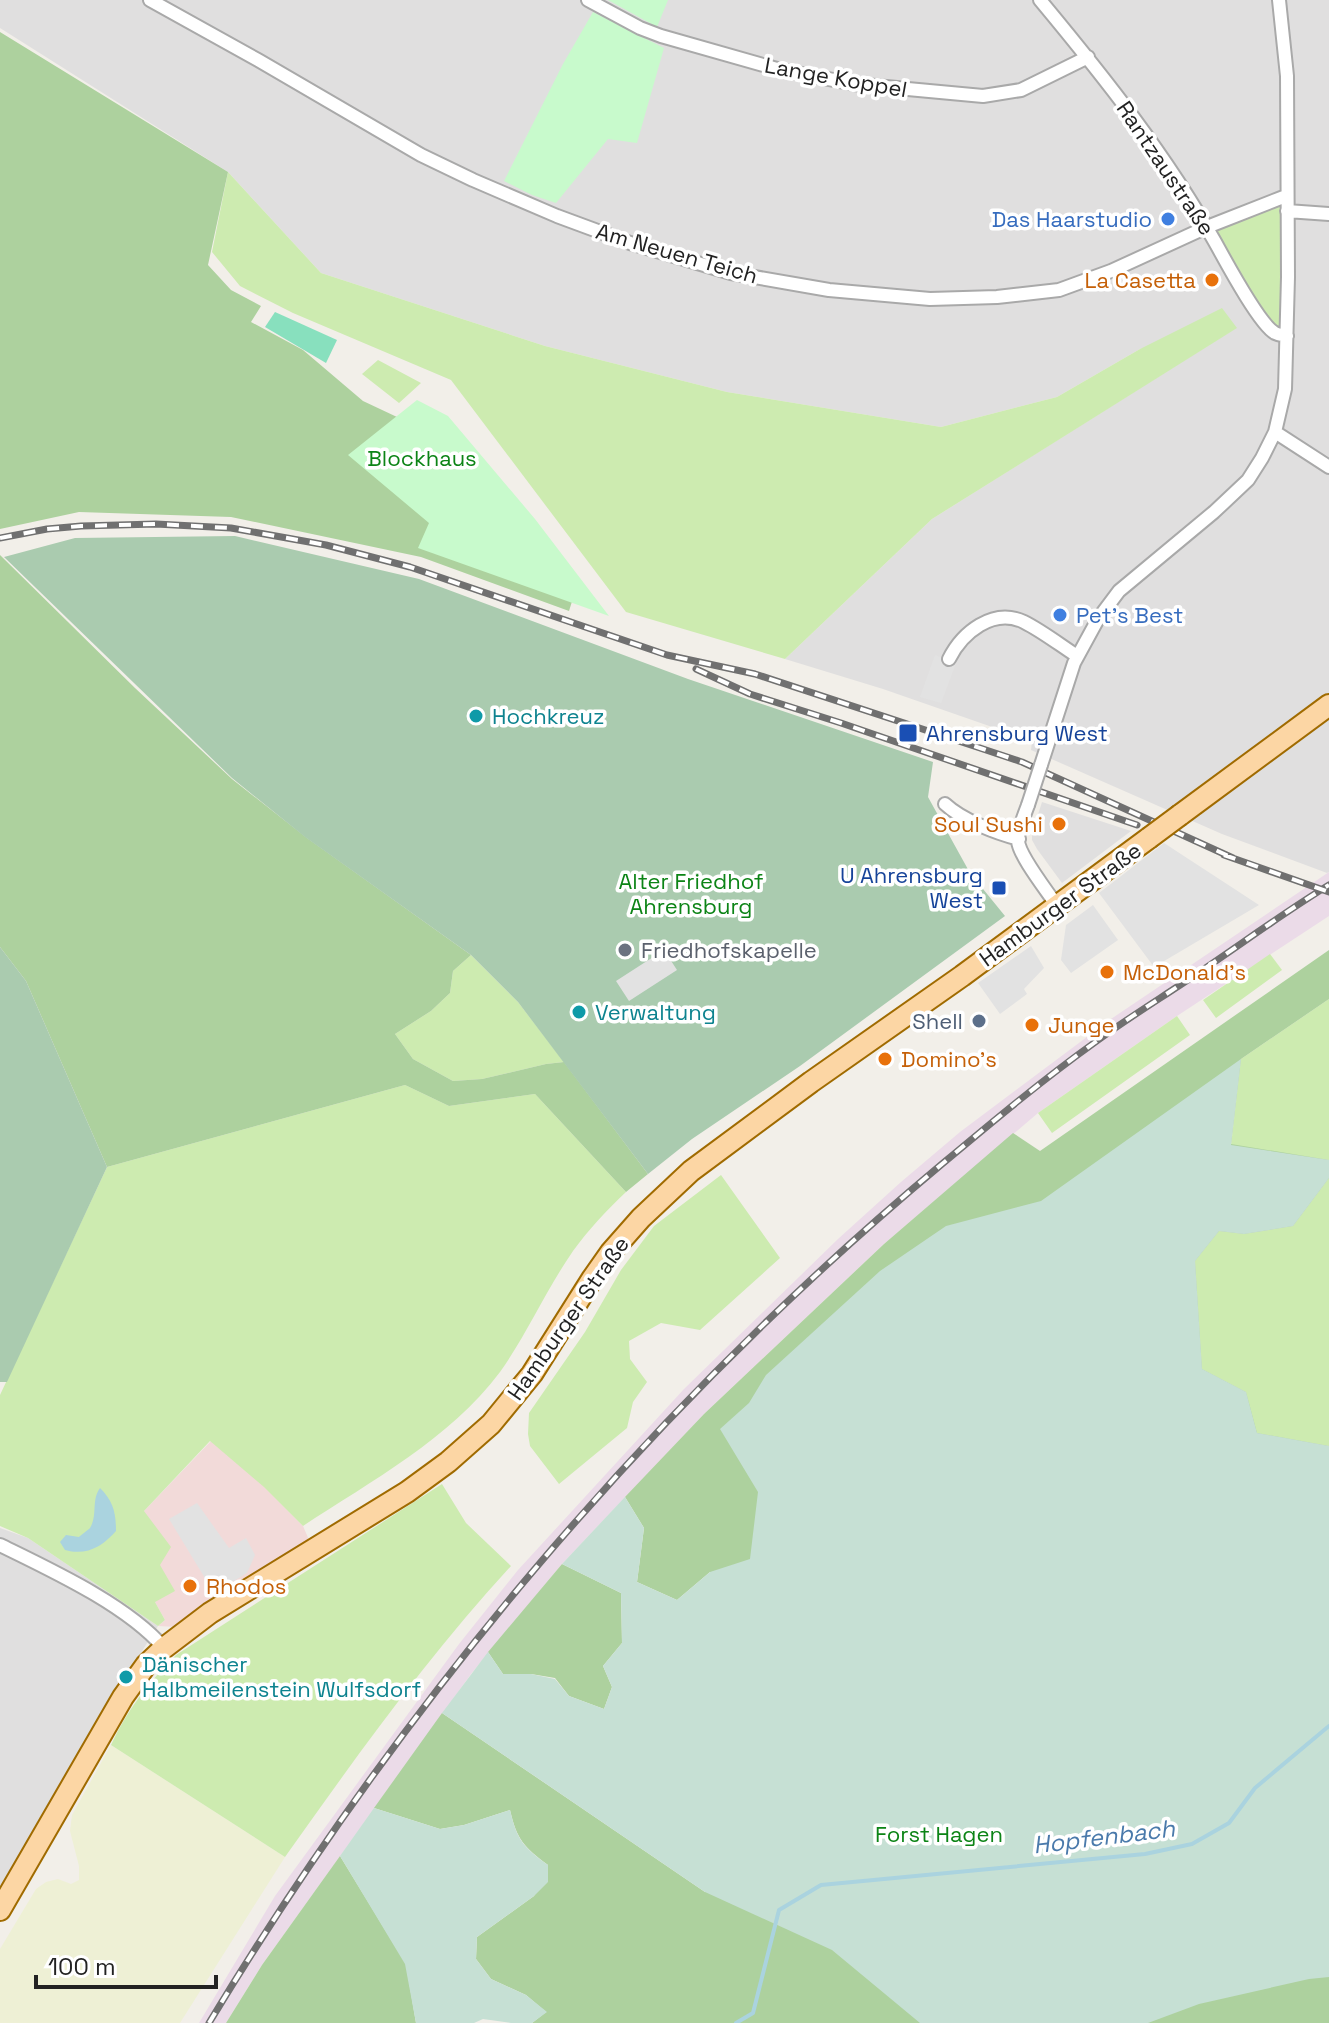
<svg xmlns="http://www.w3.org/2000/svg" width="1329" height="2023" font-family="'Space Grotesk',sans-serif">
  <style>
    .residential { fill: #e0dfdf }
    .commercial { fill: #f2dad9 }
    .industrial { fill: #ebdbe8 }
    .farmland { fill: #eef0d5 }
    .grass { fill: #cdebb0 }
    .forest { fill: #add19e }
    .wetland { fill: #c6e0d4 }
    .cemetery { fill: #aacbaf }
    .park { fill: #c8facc }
    .pitch { fill: #88e0be }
    .parking { fill: #e2e2e2 }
    .water { fill: #aad3df }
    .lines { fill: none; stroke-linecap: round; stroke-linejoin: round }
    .stream { stroke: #aad3df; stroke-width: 4 }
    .street-casing { stroke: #a9a9a9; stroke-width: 16 }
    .primary-casing { stroke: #a06b00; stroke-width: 24 }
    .street { stroke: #fff; stroke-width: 12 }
    .primary { stroke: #fcd6a4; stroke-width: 20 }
    .rail-casing { stroke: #707070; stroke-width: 7 }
    .rail { stroke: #fff; stroke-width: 4; stroke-dasharray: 12; stroke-linecap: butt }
    .street-bridge-casing { stroke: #a9a9a9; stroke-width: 16; stroke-linecap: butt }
    .primary-bridge-casing { stroke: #a06b00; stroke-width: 24; stroke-linecap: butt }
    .street-bridge { stroke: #fff; stroke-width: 12 }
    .primary-bridge { stroke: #fcd6a4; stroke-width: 20 }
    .shop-dot { fill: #3f7fe0; stroke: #fff; stroke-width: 3 }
    .food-dot { fill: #e8710a; stroke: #fff; stroke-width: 3 }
    .culture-dot { fill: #0f9aa8; stroke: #fff; stroke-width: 3 }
    .transit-dot { fill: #1a4fb4; stroke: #fff; stroke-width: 3 }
    .worship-dot { fill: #6b7280; stroke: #fff; stroke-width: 3 }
    .service-dot { fill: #5c6f8a; stroke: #fff; stroke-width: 3 }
    .labels { text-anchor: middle; stroke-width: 7; stroke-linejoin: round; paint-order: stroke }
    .street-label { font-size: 22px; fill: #222; stroke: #fff }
    .shop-label { font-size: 22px; fill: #366cbe; stroke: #fff; text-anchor: end }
    .food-label { font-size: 22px; fill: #c56008; stroke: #fff; text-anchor: start }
    .park-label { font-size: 22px; fill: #0c8416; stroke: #fff }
    .culture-label { font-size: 22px; fill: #0d838f; stroke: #fff; text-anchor: start }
    .transit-label { font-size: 22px; fill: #164399; stroke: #fff; text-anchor: start }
    .worship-label { font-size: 22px; fill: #5b616d; stroke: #fff; text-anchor: start }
    .service-label { font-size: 22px; fill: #4e5e75; stroke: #fff; text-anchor: end }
    .water-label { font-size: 24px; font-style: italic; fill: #4a7aab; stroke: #fff }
  </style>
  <rect width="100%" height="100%" fill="#f2efe9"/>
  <!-- residential -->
  <path class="residential" d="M 0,0 L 1329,0 L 1329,872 L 1327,873 L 1222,834 L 1031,750 L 1032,741 L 883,689 L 785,659 L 932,519 L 1236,328 L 1140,349 L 1057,397 L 941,427 L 727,392 L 545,346 L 321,273 L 228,172 L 0,28 Z
    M 1042,802 L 1131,831 L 1062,883 L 1037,849 L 1032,840 L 1032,833 Z
    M 0,1528 L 28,1538 L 158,1626 L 121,1684 L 0,1891 Z"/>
  <!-- commercial -->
  <path class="commercial" d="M 211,1441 L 265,1487 L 303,1526 L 309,1540 L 177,1627 L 158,1626 L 165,1620 L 155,1602 L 160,1565 L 144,1511 Z"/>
  <!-- industrial -->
  <path class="industrial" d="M 1329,872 L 1329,916 L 1177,1016 L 1038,1113 L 884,1244 L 704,1414 L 562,1564 L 471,1674 L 262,1965 L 226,2023 L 199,2023 L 275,1896 L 459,1644 L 518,1570 L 684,1389 L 838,1239 L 901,1182 L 960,1132 L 1111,1019 Z"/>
  <!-- farmland -->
  <path class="farmland" d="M 111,1745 L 285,1857 L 180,2023 L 0,2023 L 0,1949 L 36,1889 L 46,1882 L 58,1879 L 71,1884 L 79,1880 L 79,1866 L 70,1831 L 72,1815 Z"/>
  <!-- grass -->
  <path class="grass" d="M 228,172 L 321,273 L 545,346 L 727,392 L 941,427 L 1057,397 L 1140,349 L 1222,308 L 1237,328 L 932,519 L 785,659 L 626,612 L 451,380 L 293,313 L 240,286 L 212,252 Z
    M 1282,203 L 1284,331 L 1274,330 L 1212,230 Z
    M 378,360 L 421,383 L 399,403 L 362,374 Z
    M 1270,954 L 1282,970 L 1216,1018 L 1203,1000 Z
    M 471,955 L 518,1002 L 564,1062 L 546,1064 L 482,1079 L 453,1081 L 413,1059 L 395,1034 L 431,1011 L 450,993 L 453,971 Z
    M 1329,999 L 1329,1160 L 1231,1145 L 1241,1059 Z
    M 1177,1016 L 1190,1035 L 1052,1133 L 1038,1113 Z
    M 405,1085 L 449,1106 L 535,1094 L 626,1192 C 607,1210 589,1229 573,1251 C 546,1290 527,1334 500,1372 C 450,1439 371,1481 303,1526 L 264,1487 L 210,1441 L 144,1511 L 171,1547 L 160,1565 L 175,1591 L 155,1602 L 165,1620 L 158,1626 L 28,1538 L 0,1526 L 0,1395 L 107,1167 Z
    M 721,1175 L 780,1258 L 700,1330 L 661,1323 L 629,1341 L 630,1359 L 647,1382 L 633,1402 L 627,1428 L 559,1484 L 530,1446 L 528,1434 L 529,1413 L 585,1332 L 621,1270 L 654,1226 Z
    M 1329,1178 L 1329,1446 L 1256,1433 L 1246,1392 L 1202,1369 L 1195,1261 L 1219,1231 L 1244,1234 L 1293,1226 Z
    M 442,1484 L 466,1523 L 511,1566 C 428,1656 356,1757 285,1857 L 111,1745 C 127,1710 149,1682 176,1655 Z"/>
  <!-- forest -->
  <path class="forest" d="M 0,32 L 228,172 L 208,265 L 231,290 L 261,306 L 251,322 L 303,350 L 363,401 L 397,417 L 575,592 L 569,611 L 421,557 L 231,517 L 79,512 L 0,529 Z
    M 0,555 L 135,688 L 232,779 L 307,838 L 471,955 L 453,971 L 450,993 L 431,1011 L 395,1034 L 413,1059 L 453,1081 L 482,1079 L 546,1064 L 564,1062 L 648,1174 L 626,1192 L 535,1094 L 449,1106 L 405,1085 L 107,1167 L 26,981 L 0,947 Z
    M 1329,950 L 1329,999 L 1241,1059 L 1231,1144 L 1329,1160 L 1329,1178 L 1293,1226 L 1244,1234 L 1219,1231 L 1195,1261 L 1202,1369 L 1246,1392 L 1257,1433 L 1329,1446 L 1329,2023 L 532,2023 L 546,2012 L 526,1995 L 491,1979 L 476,1959 L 477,1937 L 534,1896 L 548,1865 C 524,1847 517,1840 510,1810 L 464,1825 L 440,1829 L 374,1808 L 442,1713 L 705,1892 L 710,1572 L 677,1600 L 637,1582 L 644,1528 L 625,1497 L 704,1414 L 884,1244 L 1013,1133 L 1040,1151 Z
    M 562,1564 L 621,1593 L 622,1643 L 603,1666 L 612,1687 L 604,1709 L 569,1696 L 555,1678 L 531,1674 L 503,1674 L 488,1652 Z
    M 340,1856 L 406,1964 L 416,2023 L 226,2023 L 262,1965 Z"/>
  <!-- wetland -->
  <path class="wetland" d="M 1241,1059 L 1231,1145 L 1329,1160 L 1329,1178 L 1293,1226 L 1244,1234 L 1219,1231 L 1195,1261 L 1202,1369 L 1246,1392 L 1257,1433 L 1329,1446 L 1329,1977 L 1309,1979 L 1199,2004 L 1148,2023 L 920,2023 L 832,1950 L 705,1892 L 442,1713 L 488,1652 L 503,1674 L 531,1674 L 555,1679 L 569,1696 L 604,1709 L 612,1687 L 603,1666 L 622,1643 L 621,1593 L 562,1564 L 625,1497 L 644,1528 L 637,1582 L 677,1600 L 710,1572 L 750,1559 L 758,1492 L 720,1429 L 749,1403 L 766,1375 L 880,1271 L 946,1226 L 1041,1201 Z
    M 374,1808 L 440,1829 L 464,1825 L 510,1810 C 517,1840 523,1847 548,1865 L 548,1882 L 534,1896 L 477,1937 L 476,1959 L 491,1979 L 526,1995 L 547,2012 L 532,2023 L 511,2023 L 483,2019 L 474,2023 L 416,2023 L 405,1964 L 340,1856 Z"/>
  <!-- cemetery -->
  <path class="cemetery" d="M 235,536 L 419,579 L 688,679 L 933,762 L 928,797 L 970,873 L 1005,916 L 800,1066 L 692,1139 L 648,1174 L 518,1002 L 471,955 L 305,837 L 232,778 L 4,557 L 75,538 Z
    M 0,947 L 26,981 L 107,1167 L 7,1382 L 0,1382 Z"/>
  <!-- park -->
  <path class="park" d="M 608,0 L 668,0 L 657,27 Z
    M 593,12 L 664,48 L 637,143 L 608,139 L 556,203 L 532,195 L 504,181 L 563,64 Z
    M 417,400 L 448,416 L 535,519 L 609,616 L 418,548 L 429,523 L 348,455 Z"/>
  <!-- pitch -->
  <path class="pitch" d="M 275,312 L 337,340 L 326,363 L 265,327 Z"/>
  <!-- parking -->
  <path class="parking" d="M 935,655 L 956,663 L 941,703 L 920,697 Z
    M 1164,843 L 1259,905 L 1154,967 L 1099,893 Z
    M 1093,905 L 1118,940 L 1071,973 L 1061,960 L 1066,925 Z
    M 1031,946 L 1044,968 L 1024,989 L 1027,994 L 1000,1014 L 978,983 Z
    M 664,950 L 677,970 L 629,1001 L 616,981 Z
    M 197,1503 L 229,1548 L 246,1538 L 255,1555 L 247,1573 L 214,1593 L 169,1519 Z"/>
  <!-- water -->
  <path class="water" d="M 100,1488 C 113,1501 116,1512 116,1531 C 102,1547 86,1556 65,1550 L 60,1542 L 66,1535 L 79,1537 C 80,1536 89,1529 90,1528 C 98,1515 91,1500 100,1488 Z"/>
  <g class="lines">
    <!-- stream -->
    <path class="stream" d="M 736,2023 L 753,2013 L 779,1910 L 821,1885 L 1145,1854 L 1192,1844 L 1229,1823 L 1255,1788 L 1329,1726"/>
    <defs>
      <path id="street" d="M 150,0 L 258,60 L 421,155 L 473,180 L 557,216 L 630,243 L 731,273 L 829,290 L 930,299 L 997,297 L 1059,290 L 1111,271 L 1207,227 L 1286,196
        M 588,0 L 640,28 L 661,36 L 777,69 L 854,84 L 983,96 L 1021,90 L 1088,57
        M 1040,0 C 1104,77 1166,155 1215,242 C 1225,260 1259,324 1275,333 C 1279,335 1282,335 1287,336
        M 1287,211 L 1329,214
        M 1275,432 L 1329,467
        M 949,659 C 962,633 993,607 1024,622 C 1042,631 1060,645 1077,656
        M 1041,765 L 1074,663 L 1098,619 L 1119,591 L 1214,512 L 1248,480 L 1262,458 L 1275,432 L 1285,389 L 1288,277 L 1287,76 L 1279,0
        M 945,804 C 962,820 996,833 1019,839
        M 1028,805 C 1024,816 1018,829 1018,841 C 1019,856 1048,892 1057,906
        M 0,1545 C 51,1570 127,1605 164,1648"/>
      <path id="primary" d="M 1180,815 L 1329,705
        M 0,1910 L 123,1697 L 146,1665 L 164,1648 L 210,1613 L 407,1492 L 448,1462 L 491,1424 L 532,1374 L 592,1279 L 611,1252 L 641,1218 L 691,1171 L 811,1082 L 962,976 L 1149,838"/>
    </defs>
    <!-- street casing -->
    <use href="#street" class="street-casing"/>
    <!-- primary casing -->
    <use href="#primary" class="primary-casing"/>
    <!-- street -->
    <use href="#street" class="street"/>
    <!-- primary -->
    <use href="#primary" class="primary"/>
    <defs>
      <path id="rail" d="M 0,538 L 47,529 L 81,526 L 156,524 L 231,528 L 326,545 L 410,567 L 667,655 L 755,674 L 983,749 L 1022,762 L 1233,858
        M 696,669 L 750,694 L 841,723 L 1137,825
        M 1224,855 L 1329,892
        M 209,2023 C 404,1700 651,1407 942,1164 C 991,1123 1041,1081 1094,1043 C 1129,1017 1166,995 1201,971 C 1244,942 1285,912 1329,885"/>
    </defs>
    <!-- rail casing -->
    <use href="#rail" class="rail-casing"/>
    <!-- rail -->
    <use href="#rail" class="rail"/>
    <defs>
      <path id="street-bridge" d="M 1028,805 L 1041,765"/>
      <path id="primary-bridge" d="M 1149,838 L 1180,815"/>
    </defs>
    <!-- street-bridge casing -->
    <use href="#street-bridge" class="street-bridge-casing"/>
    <!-- primary-bridge casing -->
    <use href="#primary-bridge" class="primary-bridge-casing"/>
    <!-- street-bridge -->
    <use href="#street-bridge" class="street-bridge"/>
    <!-- primary-bridge -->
    <use href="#primary-bridge" class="primary-bridge"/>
  </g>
  <!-- markers -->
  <g class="shop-dot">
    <circle cx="1168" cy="219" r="8"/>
    <circle cx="1060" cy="615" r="8"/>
  </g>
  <g class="food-dot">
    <circle cx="1212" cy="280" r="8"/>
    <circle cx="1059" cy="824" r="8"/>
    <circle cx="1107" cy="972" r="8"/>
    <circle cx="1032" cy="1025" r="8"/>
    <circle cx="885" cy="1059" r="8"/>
    <circle cx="190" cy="1586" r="8"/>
  </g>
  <g class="culture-dot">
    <circle cx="476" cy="716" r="8"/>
    <circle cx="579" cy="1012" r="8"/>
    <circle cx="126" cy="1677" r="8"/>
  </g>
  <g class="transit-dot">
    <rect x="898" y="723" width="20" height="20" rx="4"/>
    <rect x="991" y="880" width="16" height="16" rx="4"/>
  </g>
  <circle class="worship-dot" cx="625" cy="950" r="8"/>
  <circle class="service-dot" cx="979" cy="1021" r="8"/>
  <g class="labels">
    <!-- street labels -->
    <g class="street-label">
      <text transform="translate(836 77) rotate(10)" y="8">Lange Koppel</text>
      <text transform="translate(1166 168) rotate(56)" y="8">Rantzaustraße</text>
      <text transform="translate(677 253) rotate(16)" y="8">Am Neuen Teich</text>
      <text transform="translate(1060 904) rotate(-36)" y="8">Hamburger Straße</text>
      <text transform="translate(568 1318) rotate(-55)" y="8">Hamburger Straße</text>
    </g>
    <!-- shop labels -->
    <g class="shop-label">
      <text x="1152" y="227">Das Haarstudio</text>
      <text x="1076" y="623" text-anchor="start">Pet's Best</text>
    </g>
    <!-- food labels -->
    <g class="food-label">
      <text x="1196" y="288" text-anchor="end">La Casetta</text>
      <text x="1043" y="832" text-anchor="end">Soul Sushi</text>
      <text x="1123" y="980">McDonald's</text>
      <text x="1048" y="1033">Junge</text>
      <text x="901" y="1067">Domino's</text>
      <text x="206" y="1594">Rhodos</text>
    </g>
    <!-- park labels -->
    <g class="park-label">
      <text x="422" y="466">Blockhaus</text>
      <text x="691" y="889">Alter Friedhof<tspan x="691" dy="25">Ahrensburg</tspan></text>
      <text x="939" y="1842">Forst Hagen</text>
    </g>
    <!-- culture labels -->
    <g class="culture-label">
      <text x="492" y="724">Hochkreuz</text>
      <text x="595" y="1020">Verwaltung</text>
      <text x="142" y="1672">Dänischer<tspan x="142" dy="25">Halbmeilenstein Wulfsdorf</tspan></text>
    </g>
    <!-- transit labels -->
    <g class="transit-label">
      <text x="926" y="741">Ahrensburg West</text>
      <text x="983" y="883" text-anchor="end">U Ahrensburg<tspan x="983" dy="25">West</tspan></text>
    </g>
    <!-- worship labels -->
    <g class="worship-label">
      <text x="641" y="958">Friedhofskapelle</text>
    </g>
    <!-- service labels -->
    <g class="service-label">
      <text x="963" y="1029">Shell</text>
    </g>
    <!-- water labels -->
    <g class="water-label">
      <text transform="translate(1104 1837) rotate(-7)" y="8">Hopfenbach</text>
    </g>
  </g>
  <!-- scale -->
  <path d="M36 1975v12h180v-12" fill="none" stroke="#222222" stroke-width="4"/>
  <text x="48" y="1975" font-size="24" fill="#222222" stroke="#ffffff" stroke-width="6" paint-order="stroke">100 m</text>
</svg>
